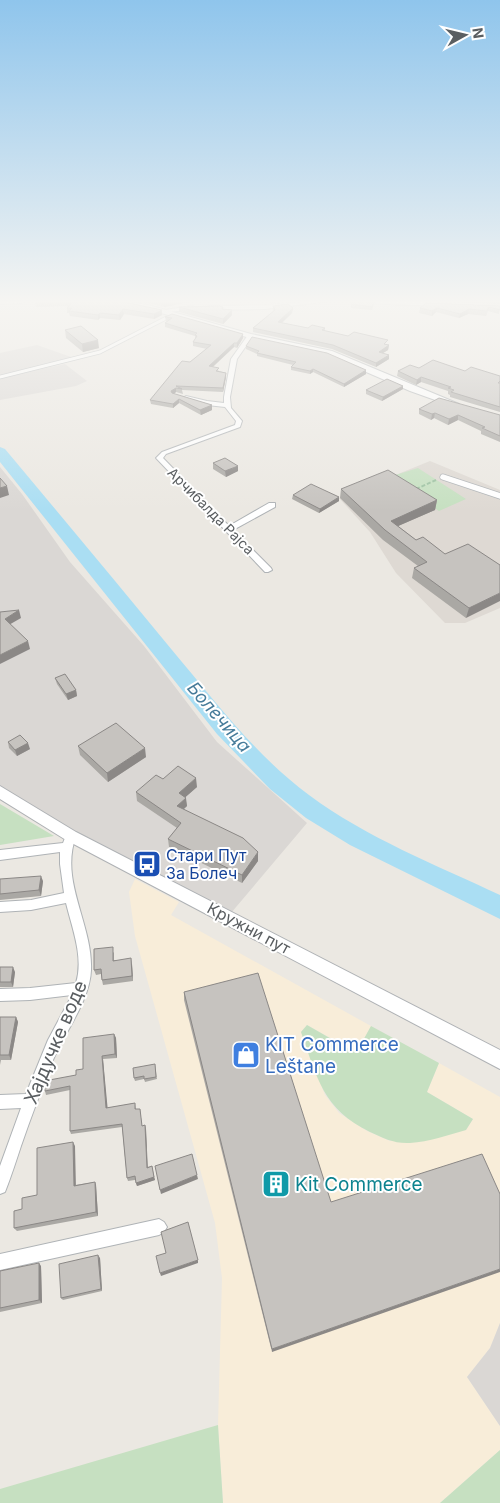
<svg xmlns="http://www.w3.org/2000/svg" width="500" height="1503" font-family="Inter,sans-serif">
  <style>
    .commercial { fill: #f8edd9 }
    .industrial { fill: #dad7d4 }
    .education { fill: #ded9d3 }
    .green { fill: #c6e0c1 }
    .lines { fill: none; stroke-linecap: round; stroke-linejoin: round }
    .river { fill: #aadef3; fill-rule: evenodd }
    .service-casing { stroke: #afb3b6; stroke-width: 4.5 }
    .pedestrian-casing { stroke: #afb3b6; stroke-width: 7 }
    .minor-casing { stroke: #afb3b6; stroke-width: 2 }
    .tertiary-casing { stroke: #afb3b6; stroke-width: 2 }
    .secondary-casing { stroke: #afb2b5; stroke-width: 2 }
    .path { stroke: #9dc2a2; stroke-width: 2; stroke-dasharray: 4 2; stroke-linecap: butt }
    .service { stroke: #fff; stroke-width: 3 }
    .pedestrian { stroke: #fff; stroke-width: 5.5 }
    .minor { fill: #fff; fill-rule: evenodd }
    .tertiary { fill: #fff; fill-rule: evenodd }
    .secondary { fill: #fff; fill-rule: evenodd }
    .wall { fill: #aaa8a4 }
    .shaded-wall { fill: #8b8886 }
    .building { fill: #c6c3bf; stroke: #8b8886 }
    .labels { text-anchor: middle; stroke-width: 4; stroke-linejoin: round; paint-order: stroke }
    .far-street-label { font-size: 14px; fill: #5a5e61; stroke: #fff }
    .transit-label { font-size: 16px; fill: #164399; stroke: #fff; text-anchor: start }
    .street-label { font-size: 16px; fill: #5a5e61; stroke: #fff }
    .water-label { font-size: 18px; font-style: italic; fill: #477c9a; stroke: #fff }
    .near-street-label { font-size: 19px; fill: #5a5e61; stroke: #fff }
    .near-shop-label { font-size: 19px; fill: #366cbe; stroke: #fff; text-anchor: start }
    .near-culture-label { font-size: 19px; fill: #0d838f; stroke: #fff; text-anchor: start }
  </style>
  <rect width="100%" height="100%" fill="#ebe8e2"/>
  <!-- commercial -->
  <path class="commercial" d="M 135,879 L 179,902 L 171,915 L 371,1026 L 357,1053 L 307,1025 L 301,1032 L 325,1095 L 339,1113 L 367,1131 L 390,1141 L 466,1130 L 473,1119 L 427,1092 L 439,1063 L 500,1097 L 500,1323 L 490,1348 L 467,1377 L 500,1426 L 500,1450 L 440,1503 L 223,1503 L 218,1425 L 222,1278 L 215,1223 L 135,936 L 129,892 Z"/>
  <!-- industrial -->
  <path class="industrial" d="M 37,345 L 74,358 L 0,376 L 0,353 Z
    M 65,364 L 87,381 L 76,386 L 0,400 L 0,378 Z
    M 0,467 L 22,494 L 70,562 L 144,646 L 217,742 L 307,823 L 231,913 L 71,836 L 0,787 Z
    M 500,1323 L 500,1426 L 467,1377 L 490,1348 Z"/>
  <!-- education -->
  <path class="education" d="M 430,461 L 500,490 L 500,608 L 465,623 L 445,623 L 396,573 L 370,532 L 339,498 Z"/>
  <!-- green -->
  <path class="green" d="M 418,468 L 466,499 L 439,511 L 389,477 Z
    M 0,804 L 54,836 L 0,845 Z
    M 307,1025 L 356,1053 L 371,1026 L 439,1063 L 427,1092 L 473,1119 L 466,1130 C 448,1135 429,1142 410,1143 C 395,1144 383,1138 370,1132 C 323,1109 317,1078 301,1032 Z
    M 218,1425 L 223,1503 L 0,1503 L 0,1489 Z
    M 500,1450 L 500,1503 L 440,1503 Z"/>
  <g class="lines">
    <!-- river -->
    <path class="river" d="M 0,447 L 5,449 C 61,516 117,583 172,650 C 215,701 255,755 309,795 C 367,838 436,865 500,895 L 500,919 L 350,845 L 306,818 L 270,789 L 217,734 L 0,462 Z"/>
    <defs>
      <path id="service" d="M 0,377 L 100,352 L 172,315"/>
      <path id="pedestrian" d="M 443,477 L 500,496"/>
      <path id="minor" d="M 316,301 L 331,301 L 265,309 L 209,310 L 206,308 L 209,306 L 265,305 Z
        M 361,301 L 437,302 L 440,304 L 437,306 L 363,303 Z
        M 192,306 L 194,307 L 194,309 L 161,313 L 158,311 Z
        M 248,335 L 253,336 L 237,359 L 230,397 L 231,408 L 242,421 L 240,427 L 166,454 L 163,458 L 229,526 L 269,503 L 275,503 L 275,507 L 233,530 L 271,568 L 272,570 L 268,572 L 265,572 L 156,458 L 162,452 L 235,425 L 236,421 L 225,407 L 207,405 L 183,398 L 186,396 L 207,401 L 224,403 L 224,397 L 231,359 Z
        M 71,832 L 75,833 L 76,836 C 59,881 93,924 91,970 C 90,1000 65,1032 53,1060 C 42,1088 31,1117 21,1146 C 16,1161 11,1177 5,1192 L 0,1194 L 0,1166 L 21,1108 L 0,1109 L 0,1095 L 26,1094 L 48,1040 L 72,995 L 30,1000 L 0,1001 L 0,989 L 30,988 L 76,983 C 84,957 72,928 66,903 L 31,910 L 0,912 L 0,902 L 31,900 L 64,893 L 60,864 L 60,852 L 0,860 L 0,850 L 63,843 L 67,833 Z
        M 159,1219 L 164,1222 L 167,1227 L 164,1232 L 159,1235 L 0,1270 L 0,1254 Z"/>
      <path id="tertiary" d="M 0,301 L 25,301 L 22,303 L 0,304 Z
        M 108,301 L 121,301 L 148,305 L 251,334 L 332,351 L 459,404 L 452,406 L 410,391 L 327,355 L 250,338 L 147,309 Z"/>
      <path id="secondary" d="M 0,786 L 76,832 L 500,1050 L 500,1069 L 66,840 L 0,799 Z"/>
    </defs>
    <!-- service casing -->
    <use href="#service" class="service-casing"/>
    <!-- pedestrian casing -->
    <use href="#pedestrian" class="pedestrian-casing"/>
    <!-- minor casing -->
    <use href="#minor" class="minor-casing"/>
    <!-- tertiary casing -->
    <use href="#tertiary" class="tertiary-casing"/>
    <!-- secondary casing -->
    <use href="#secondary" class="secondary-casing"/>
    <!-- path -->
    <path class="path" d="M 416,489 L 436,480"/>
    <!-- service -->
    <use href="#service" class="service"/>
    <!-- pedestrian -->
    <use href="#pedestrian" class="pedestrian"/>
    <!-- minor -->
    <use href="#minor" class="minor"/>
    <!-- tertiary -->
    <use href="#tertiary" class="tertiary"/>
    <!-- secondary -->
    <use href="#secondary" class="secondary"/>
  </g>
  <!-- wall -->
  <path class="wall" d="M 35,301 L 119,301 L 162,315 L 154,319 L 124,314 L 120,320 L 100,318 L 98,320 L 70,316 L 69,313 L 67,313 L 67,308 L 68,306 L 36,307 Z
    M 123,301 L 194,301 L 164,307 L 148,303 Z
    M 269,301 L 297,301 L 270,303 Z
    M 362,301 L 374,305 L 372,310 L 351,308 L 351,304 Z
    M 427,301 L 500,301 L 500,304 Z
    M 426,303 L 500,306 L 499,314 L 488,311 L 486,316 L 468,314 L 459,318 L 436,312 L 432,316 L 419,313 L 420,308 Z
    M 273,306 L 293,308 L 292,313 L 282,323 L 308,328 L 325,328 L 325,331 L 389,345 L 388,350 L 383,353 L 389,359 L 376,367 L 332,349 L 253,332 L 253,328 L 273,311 Z
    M 179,307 L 223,307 L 223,309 L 232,310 L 232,315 L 223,324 L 179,312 Z
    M 165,317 L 243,334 L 243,338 L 237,348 L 234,347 L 213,367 L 219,371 L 226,373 L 226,377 L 223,392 L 182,390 L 183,394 L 176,392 L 174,394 L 212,405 L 212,410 L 201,415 L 179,403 L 173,408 L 151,404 L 150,400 L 190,362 L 207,349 L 193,346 L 193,342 L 195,339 L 195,336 L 165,327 L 165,323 L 167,321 L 166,321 Z
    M 65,330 L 99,348 L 83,352 L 66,338 Z
    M 246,346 L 366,374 L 344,387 L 313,372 L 310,374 L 291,370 L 291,367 L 293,365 L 257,356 L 257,354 L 246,349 Z
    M 419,368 L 465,371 L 500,376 L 500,412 L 450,397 L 450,395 L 448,394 L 448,391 L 421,382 L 416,385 L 397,376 L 398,371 Z
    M 403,389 L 382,401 L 366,394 L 366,390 Z
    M 419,409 L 500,415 L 500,442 L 481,434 L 481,431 L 458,420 L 448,425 L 434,418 L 431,420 L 419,414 Z
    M 213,463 L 238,471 L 226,477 L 213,469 Z
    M 341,489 L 437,500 L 435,510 L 398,526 L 416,540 L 445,554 L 500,565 L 466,618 L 412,578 L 414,568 L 418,566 L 383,540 L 340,498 Z
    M 293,495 L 339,497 L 339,501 L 319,513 L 292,499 Z
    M 55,678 L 76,690 L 77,696 L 68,700 L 57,684 Z
    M 8,742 L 30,749 L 17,756 L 9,748 Z
    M 78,746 L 146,757 L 108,782 L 80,755 Z
    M 163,779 L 197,787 L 185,797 L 187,806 L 184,809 L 258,861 L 242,883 L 169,847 L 168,839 L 177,828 L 137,801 L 136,792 Z
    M 0,879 L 43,881 L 41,896 L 0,900 Z
    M 114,952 L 114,960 L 132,964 L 133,981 L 103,985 L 102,980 L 101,974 L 96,975 L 94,970 Z
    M 0,967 L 15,972 L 13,987 L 0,987 Z
    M 184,992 L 331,1202 L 272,1352 L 184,1000 Z
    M 0,1017 L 16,1017 L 18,1022 L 11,1060 L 1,1060 L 0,1065 Z
    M 114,1034 L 116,1038 L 117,1058 L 103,1059 L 107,1108 L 135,1103 L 136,1109 L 140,1109 L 142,1126 L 145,1125 L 146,1129 L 147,1167 L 152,1166 L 155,1180 L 137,1186 L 135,1180 L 128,1181 L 127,1178 L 122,1127 L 71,1134 L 70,1131 L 70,1090 L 46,1095 L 45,1091 L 76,1075 L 83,1069 Z
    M 155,1064 L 157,1079 L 145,1082 L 144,1079 L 135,1081 L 134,1078 Z
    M 75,1146 L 75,1185 L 95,1182 L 96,1185 L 98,1216 L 17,1231 L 14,1228 L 22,1209 L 37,1195 Z
    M 100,1258 L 102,1291 L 63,1300 L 61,1298 Z
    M 41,1266 L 42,1303 L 0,1312 L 0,1271 Z"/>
  <!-- shaded-wall -->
  <path class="shaded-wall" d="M 172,301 L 194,301 L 164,307 L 163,303 Z
    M 293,308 L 292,313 L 278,326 L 278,322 Z
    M 437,308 L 436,312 L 432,316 L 432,311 Z
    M 123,309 L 124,314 L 120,320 L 119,315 Z
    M 469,309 L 468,314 L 459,318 L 460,314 Z
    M 162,310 L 162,315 L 154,319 L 154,314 Z
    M 232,310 L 232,315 L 223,324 L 223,319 Z
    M 100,313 L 100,318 L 98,320 L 98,315 Z
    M 243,334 L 243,338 L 237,348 L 237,343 Z
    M 98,340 L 99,348 L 83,352 L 82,344 Z
    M 234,343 L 234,347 L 209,370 L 209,366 Z
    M 389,345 L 388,350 L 378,356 L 379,352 Z
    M 389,355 L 389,359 L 376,367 L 376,363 Z
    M 313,369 L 313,372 L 310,374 L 310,371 Z
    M 366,370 L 366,374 L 344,387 L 344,384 Z
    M 226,373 L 226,377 L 223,392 L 223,388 Z
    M 421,377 L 421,382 L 416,385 L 417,380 Z
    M 403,386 L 403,389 L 382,401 L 383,397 Z
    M 176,388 L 176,392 L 171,396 L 171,391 Z
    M 179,399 L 179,403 L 173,408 L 173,404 Z
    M 212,405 L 212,410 L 201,415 L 200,410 Z
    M 435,413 L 434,418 L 431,420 L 432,414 Z
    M 458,415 L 458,420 L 448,425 L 449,419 Z
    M 238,466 L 238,471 L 226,477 L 225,471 Z
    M 7,486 L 9,495 L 0,498 L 0,488 Z
    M 339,497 L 339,501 L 319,513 L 320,509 Z
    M 437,500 L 435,510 L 389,530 L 391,521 Z
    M 500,593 L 500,601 L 466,618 L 469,608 Z
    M 19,610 L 21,618 L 7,626 L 5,619 Z
    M 28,641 L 30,649 L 0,664 L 0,655 Z
    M 76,690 L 77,696 L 68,700 L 66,694 Z
    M 28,743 L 30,749 L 17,756 L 15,750 Z
    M 145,748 L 146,757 L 108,782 L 107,773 Z
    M 196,778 L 197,787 L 180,802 L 179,793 Z
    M 186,798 L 187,806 L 178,814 L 177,806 Z
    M 258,852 L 258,861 L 242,883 L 242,875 Z
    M 41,876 L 43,881 L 41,896 L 39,890 Z
    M 131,958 L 132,964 L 133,981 L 132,976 Z
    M 13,967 L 15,972 L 13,987 L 11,982 Z
    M 16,1017 L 18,1022 L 11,1060 L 9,1055 Z
    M 114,1034 L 116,1038 L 117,1058 L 115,1054 Z
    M 102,1056 L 103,1059 L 108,1112 L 106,1108 Z
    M 145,1125 L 146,1129 L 148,1171 L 147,1168 Z
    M 73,1142 L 75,1146 L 76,1190 L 74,1186 Z
    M 197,1175 L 198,1179 L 161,1194 L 160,1190 Z
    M 154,1177 L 155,1180 L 137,1186 L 136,1183 Z
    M 95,1182 L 96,1185 L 98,1216 L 96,1212 Z
    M 98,1255 L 100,1258 L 102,1291 L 101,1289 Z
    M 198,1260 L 198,1263 L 161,1276 L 160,1273 Z
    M 39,1263 L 41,1266 L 42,1303 L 39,1300 Z
    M 500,1269 L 500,1272 L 272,1352 L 272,1349 Z"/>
  <!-- building -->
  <path class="building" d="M 35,301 L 119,301 L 162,310 L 154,314 L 123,309 L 119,315 L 100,313 L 98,315 L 69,311 L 72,308 L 67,308 L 73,301 L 35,302 Z
    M 156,301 L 172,301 L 163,303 Z
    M 354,301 L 362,301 L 374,302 L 372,307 L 351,304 Z
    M 426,303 L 500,306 L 500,310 L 489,307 L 487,311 L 469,309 L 460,314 L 437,308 L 432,311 L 420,308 Z
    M 288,304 L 293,308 L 278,322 L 308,328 L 312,325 L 325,328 L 322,330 L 348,336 L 354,332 L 388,340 L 384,344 L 389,345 L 379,352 L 389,355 L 376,363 L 333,345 L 253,328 L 275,310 L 273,306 Z
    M 220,306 L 223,307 L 222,309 L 232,310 L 223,319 L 179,307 Z
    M 172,314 L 243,334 L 237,343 L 234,343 L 209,366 L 219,368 L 216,371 L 226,373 L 223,388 L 176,386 L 182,389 L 176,388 L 171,391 L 172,393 L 212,405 L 200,410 L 179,399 L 173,404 L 150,400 L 182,361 L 190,362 L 211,345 L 193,342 L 197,336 L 195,335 L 197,333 L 165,323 L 172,318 L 165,317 Z
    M 81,326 L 98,340 L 82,344 L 65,330 Z
    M 252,337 L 327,353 L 366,370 L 344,384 L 313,369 L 310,371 L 291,367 L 296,362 L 257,353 L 259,351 L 246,346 Z
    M 433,360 L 465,371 L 471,367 L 500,376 L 500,381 L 498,383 L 500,383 L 500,407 L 451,392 L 454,390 L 448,388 L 451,387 L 421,377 L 417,380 L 398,371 L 410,365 L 419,368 Z
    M 387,379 L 403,386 L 383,397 L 366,390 Z
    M 439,398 L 500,415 L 500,436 L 482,428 L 485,427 L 458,415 L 449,419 L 435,413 L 432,414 L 419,409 Z
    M 225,458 L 238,466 L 225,471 L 213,463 Z
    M 388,470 L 437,500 L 391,521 L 416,540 L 423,537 L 445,554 L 468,544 L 500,565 L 500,593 L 469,608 L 414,568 L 427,562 L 385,530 L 341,489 Z
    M 0,478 L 7,486 L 0,488 Z
    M 311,484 L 339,497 L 320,509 L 293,495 Z
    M 19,610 L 5,619 L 28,641 L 0,655 L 0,612 Z
    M 65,674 L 76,690 L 66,694 L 55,678 Z
    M 116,723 L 145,748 L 107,773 L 78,746 Z
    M 20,735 L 28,743 L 15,750 L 8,742 Z
    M 178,766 L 196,778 L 179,793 L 186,798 L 177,806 L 243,838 L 258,852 L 242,875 L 168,839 L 181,823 L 136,792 L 156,775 L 163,779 Z
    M 41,876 L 39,890 L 0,894 L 0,879 Z
    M 113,947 L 113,961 L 131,958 L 132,976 L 102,980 L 101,969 L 94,970 L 94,949 Z
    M 0,967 L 13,967 L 11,982 L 0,982 Z
    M 258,973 L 331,1202 L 482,1154 L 500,1194 L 500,1269 L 272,1349 L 184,992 Z
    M 0,1017 L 16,1017 L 9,1055 L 0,1055 Z
    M 114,1034 L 115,1054 L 102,1056 L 106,1108 L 135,1103 L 135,1109 L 140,1109 L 142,1126 L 145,1125 L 147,1168 L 152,1166 L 154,1177 L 136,1183 L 135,1176 L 127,1178 L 122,1124 L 70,1131 L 70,1086 L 45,1091 L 44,1081 L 76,1075 L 76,1070 L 83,1069 L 83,1038 Z
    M 155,1064 L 156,1077 L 144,1079 L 144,1076 L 134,1078 L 133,1068 Z
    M 73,1142 L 74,1186 L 95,1182 L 96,1212 L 14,1228 L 14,1211 L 22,1209 L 22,1198 L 37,1195 L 37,1148 Z
    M 192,1154 L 197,1175 L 160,1190 L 155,1166 Z
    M 188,1222 L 198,1260 L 160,1273 L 156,1256 L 166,1253 L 161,1232 Z
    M 98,1255 L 101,1289 L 61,1298 L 59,1264 Z
    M 39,1263 L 39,1300 L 0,1308 L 0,1271 Z"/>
  <!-- sky -->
  <linearGradient id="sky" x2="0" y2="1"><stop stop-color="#8fc5ec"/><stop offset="0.59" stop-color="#f6f5f2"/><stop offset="1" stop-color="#f6f5f2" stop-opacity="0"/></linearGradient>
  <rect width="500" height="511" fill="url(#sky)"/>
  <!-- icons -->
  <defs>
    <symbol id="bus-square" viewBox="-11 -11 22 22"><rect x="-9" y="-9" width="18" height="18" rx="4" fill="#1a4fb4" stroke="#fff"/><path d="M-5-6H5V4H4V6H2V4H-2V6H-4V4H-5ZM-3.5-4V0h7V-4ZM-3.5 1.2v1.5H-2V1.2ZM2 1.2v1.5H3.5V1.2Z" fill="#fff"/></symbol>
    <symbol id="shop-square" viewBox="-11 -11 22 22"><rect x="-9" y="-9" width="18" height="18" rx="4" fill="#3f7fe0" stroke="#fff"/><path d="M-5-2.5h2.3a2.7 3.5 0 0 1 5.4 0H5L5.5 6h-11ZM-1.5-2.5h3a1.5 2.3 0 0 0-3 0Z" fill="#fff"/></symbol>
    <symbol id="building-square" viewBox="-11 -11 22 22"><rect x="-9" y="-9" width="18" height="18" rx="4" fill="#0f9aa8" stroke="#fff"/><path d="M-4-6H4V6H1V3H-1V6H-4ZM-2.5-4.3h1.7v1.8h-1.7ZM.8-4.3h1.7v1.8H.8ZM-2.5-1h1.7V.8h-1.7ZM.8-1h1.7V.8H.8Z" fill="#fff"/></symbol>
  </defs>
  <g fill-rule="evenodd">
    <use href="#bus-square" x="131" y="848" width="32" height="32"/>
    <use href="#shop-square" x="230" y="1039" width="32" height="32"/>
    <use href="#building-square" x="260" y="1168" width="32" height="32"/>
  </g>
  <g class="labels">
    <!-- far-street labels -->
    <g class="far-street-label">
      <text transform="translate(211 511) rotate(45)" y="5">Арчибалда Рајса</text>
    </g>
    <!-- transit labels -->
    <g class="transit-label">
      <text x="166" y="861">Стари Пут<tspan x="166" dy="18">За Болеч</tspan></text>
    </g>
    <!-- street labels -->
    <g class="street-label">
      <text transform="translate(249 928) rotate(28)" y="6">Кружни пут</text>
    </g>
    <!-- water labels -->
    <g class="water-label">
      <text transform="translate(219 717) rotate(49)" y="6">Болечица</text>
    </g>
    <!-- near-street labels -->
    <g class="near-street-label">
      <text transform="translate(55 1042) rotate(-67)" y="7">Хајдучке воде</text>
    </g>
    <!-- near-shop labels -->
    <g class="near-shop-label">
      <text x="265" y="1051">KIT Commerce<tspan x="265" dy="22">Leštane</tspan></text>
    </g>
    <!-- near-culture labels -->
    <g class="near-culture-label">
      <text x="295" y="1191">Kit Commerce</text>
    </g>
  </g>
  <!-- north arrow -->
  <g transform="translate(465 35) rotate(82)" stroke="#ffffff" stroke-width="4" paint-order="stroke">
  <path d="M0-4L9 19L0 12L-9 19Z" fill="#5a5e61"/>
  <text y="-8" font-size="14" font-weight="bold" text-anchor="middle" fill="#5a5e61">N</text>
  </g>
</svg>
